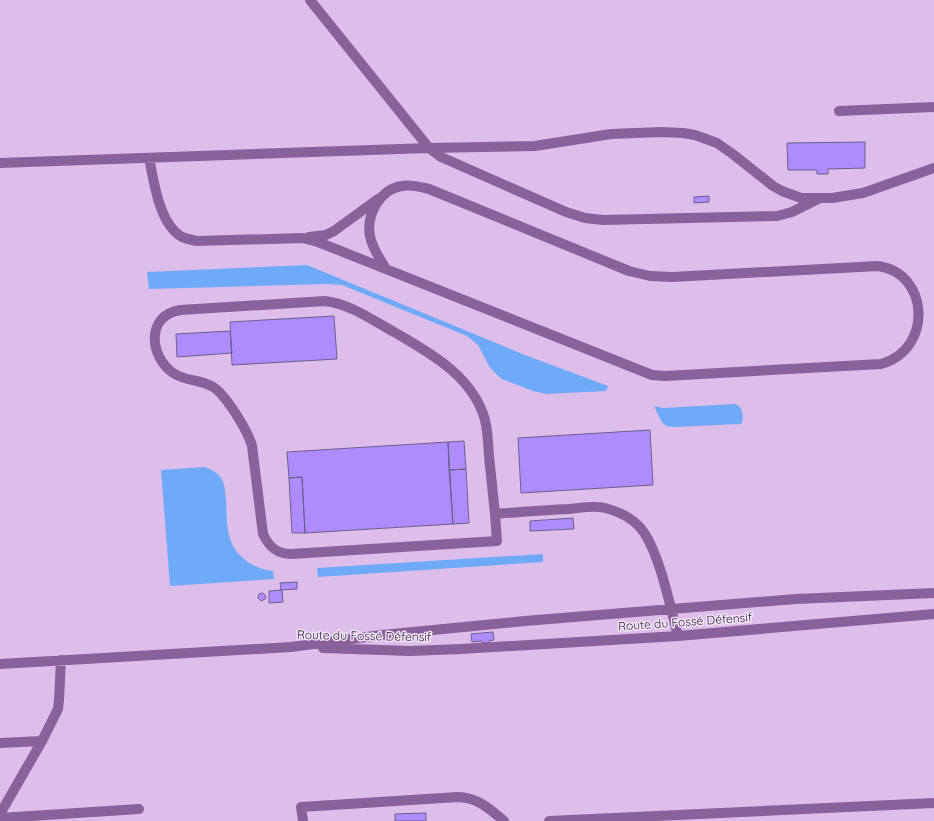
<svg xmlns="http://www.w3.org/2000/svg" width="934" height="821" font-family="Quicksand,sans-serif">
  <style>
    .water { fill: #6faaf9 }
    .building { fill: #af8cfe; stroke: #6b5f8b }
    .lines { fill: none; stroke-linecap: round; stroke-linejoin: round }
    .minor { stroke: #8b619c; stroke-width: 10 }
    .labels { text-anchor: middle; stroke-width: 3; stroke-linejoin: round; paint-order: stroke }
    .street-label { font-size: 12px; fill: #281c2c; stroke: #f5e5fc }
  </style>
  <rect width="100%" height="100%" fill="#ddbdea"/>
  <!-- water -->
  <path class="water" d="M 307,265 L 525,355 L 608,386 L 606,391 L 546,394 L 533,391 L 502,379 L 495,373 L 489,366 L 478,345 L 467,336 L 342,285 L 327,284 L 149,289 L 147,272 Z
    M 735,404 L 739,406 C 743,411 744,418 741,424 L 674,427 L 666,426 L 661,421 L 654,406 L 663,408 Z
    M 205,467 C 212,470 219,473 222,480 C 225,485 225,492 226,498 C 227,519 225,543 243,558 C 252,566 262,570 273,571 L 274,579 L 170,586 L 161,470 Z
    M 543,554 L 543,562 L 318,577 L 317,568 Z"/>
  <!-- building -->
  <path class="building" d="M 865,142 L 865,168 L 828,169 L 828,174 L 817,174 L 817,170 L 788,170 L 787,143 Z
    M 709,196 L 709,202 L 694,203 L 694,197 Z
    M 334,316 L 337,359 L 232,365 L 230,322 Z
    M 230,331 L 232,353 L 177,357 L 176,334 Z
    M 650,430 L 653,485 L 521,493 L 518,438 Z
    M 464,441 L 466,469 L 449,470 L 448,442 Z
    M 448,442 L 453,524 L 305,533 L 302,477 L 289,478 L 287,452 Z
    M 466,469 L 469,523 L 453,524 L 449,470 Z
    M 302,477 L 305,533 L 292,533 L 289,478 Z
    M 573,518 L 574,529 L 530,531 L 530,521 Z
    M 297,582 L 297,589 L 281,590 L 280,583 Z
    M 282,590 L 283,602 L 269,603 L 269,591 Z
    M 263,593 L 266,596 L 265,599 L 261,601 L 258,598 L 259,594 Z
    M 493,632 L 494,640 L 489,641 L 489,643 L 482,643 L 482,641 L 472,642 L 471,634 Z
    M 426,813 L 426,821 L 395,821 L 395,814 Z"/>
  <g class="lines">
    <!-- minor -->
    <path class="minor" d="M 310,0 L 429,148 L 441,157 L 566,212 L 585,218 L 603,220 L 777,216 L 792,212 L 818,199
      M 839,111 L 934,107
      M 149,158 C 154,182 159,224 182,237 C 187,239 192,240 197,241 L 303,238 L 318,242 L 652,375 L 665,376 L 881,364 C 933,350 930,273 878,266 L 672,277 L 650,276 L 629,271 L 429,189 C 420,187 411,184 402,186 C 380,189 366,215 370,236 C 372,248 380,259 386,269
      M 0,163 L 429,148 L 535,146 L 611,134 L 661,132 L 683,133 L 695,135 L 717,143 L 734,155 L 773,186 L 782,191 L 801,198 L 832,198 L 863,193 L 934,168
      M 309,237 L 326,235 L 334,231 L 378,199
      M 495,514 L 497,541 L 291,554 C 277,554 269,547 263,534 L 252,446 C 248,431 228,399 216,389 C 204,379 186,382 173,373 C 150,357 145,316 180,310 L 325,301 C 350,304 372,320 394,332 C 430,353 473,376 485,420 C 488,432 488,444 489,456 C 491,475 493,494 495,514 C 520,512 544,510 569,509 C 580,508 593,505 605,508 C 621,512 636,520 645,534 C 661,560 670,606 678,636
      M 323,648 L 410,651 L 461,649 L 678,636 L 934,614
      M 0,664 L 291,647 L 382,635 L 525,621 L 796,599 L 934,593
      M 0,743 L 42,741 L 58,709 L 59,700 L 61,660
      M 0,814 L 42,741
      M 0,818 L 139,809
      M 303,821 L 301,807 L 458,797 C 477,797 490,809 504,821
      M 549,821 L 934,803"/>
  </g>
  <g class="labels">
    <!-- street labels -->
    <g class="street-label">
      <text transform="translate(685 622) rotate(-4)" y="4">Route du Fossé Défensif</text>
      <text transform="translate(364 636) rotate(1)" y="4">Route du Fossé Défensif</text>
    </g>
  </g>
</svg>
